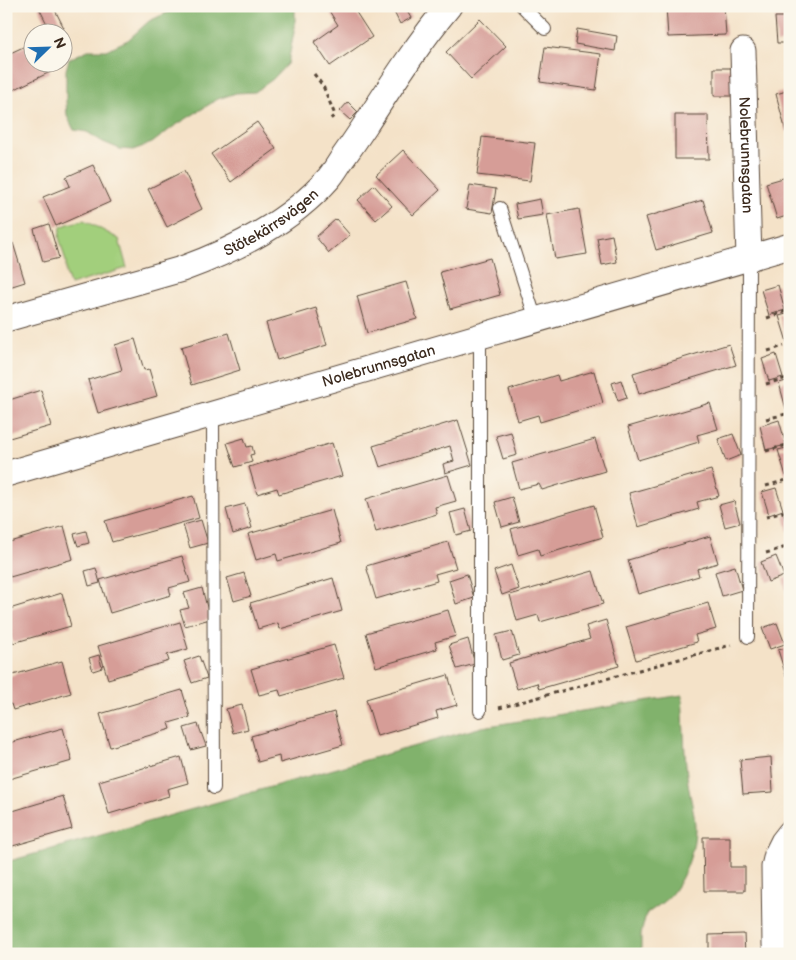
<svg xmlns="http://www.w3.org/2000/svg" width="796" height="960" font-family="'Balsamiq Sans',sans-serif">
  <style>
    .green { fill: #a2cf7c; stroke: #6e7c4d }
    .forest { fill: #81b26c; stroke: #5e6e45 }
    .building { fill: #d69d97 }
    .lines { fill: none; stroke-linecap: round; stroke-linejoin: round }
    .service-casing { stroke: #574638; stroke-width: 14 }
    .minor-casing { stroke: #574638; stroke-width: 27 }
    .path { stroke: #574638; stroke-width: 3; stroke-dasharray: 4 4; stroke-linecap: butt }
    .service { stroke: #fff; stroke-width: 12 }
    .minor { stroke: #fff; stroke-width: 25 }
    .labels { text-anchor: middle; stroke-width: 4.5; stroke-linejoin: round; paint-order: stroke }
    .street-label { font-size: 15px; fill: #3b2a1e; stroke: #fbf7ec }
  </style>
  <rect width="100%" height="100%" fill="#fbf7ec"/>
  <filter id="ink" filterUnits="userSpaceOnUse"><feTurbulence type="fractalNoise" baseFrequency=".02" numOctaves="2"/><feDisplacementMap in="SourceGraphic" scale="10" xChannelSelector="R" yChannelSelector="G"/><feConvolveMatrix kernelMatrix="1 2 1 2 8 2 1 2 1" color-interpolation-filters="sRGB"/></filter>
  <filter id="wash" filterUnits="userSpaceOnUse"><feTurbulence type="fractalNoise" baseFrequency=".0096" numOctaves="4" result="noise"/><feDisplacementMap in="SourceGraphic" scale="20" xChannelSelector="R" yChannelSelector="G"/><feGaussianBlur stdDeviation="1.12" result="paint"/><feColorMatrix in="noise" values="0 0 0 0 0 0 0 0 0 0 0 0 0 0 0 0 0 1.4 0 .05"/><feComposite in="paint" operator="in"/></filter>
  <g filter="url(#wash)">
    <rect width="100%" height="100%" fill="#f4e2c8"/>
    <!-- green -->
    <path class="green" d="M 84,220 L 119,239 L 127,268 L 70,285 L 66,273 L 66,262 L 59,237 L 61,227 L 68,224 Z"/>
    <!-- forest -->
    <path class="forest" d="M 182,6 L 294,6 L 295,8 L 295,27 L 288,63 L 273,79 L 255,92 L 236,93 L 218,99 L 173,127 L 152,143 L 133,150 L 120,149 L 103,142 L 87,132 L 74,130 L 67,116 L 66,101 L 66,70 L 69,59 L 88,50 L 106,50 L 128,40 L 149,21 Z
      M 682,695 C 684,724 684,754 688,783 C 690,798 695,813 695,828 C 695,850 686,874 673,892 C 666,901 655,908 646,914 L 641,934 L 641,954 L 6,954 L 6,862 L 482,727 Z"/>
    <g id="blocks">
      <!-- building -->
      <path class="building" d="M 38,6 L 53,6 L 64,28 L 55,32 L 51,32 Z
        M 326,6 L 352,6 L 372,37 L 330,66 L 314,42 L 338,25 Z
        M 391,6 L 404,6 L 411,18 L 400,24 Z
        M 666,6 L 724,6 L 726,35 L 668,37 Z
        M 775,17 L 790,17 L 790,43 L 777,43 Z
        M 480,19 L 506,46 L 471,79 L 446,52 Z
        M 577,29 L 617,36 L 615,51 L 575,44 Z
        M 32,43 L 32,62 L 46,62 L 50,72 L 9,92 L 6,87 L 6,55 Z
        M 545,47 L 601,54 L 596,90 L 540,82 Z
        M 714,68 L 737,68 L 737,96 L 714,96 Z
        M 790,90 L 790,131 L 786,132 L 776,94 Z
        M 348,102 L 358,112 L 350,120 L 340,111 Z
        M 675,115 L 708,115 L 709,159 L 675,159 Z
        M 257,122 L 276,149 L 231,182 L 211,154 Z
        M 482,137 L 535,143 L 530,181 L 477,175 Z
        M 403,150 L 440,190 L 413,215 L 376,175 Z
        M 93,165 L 110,202 L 56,226 L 43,197 L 70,186 L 66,177 Z
        M 184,171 L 202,209 L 167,227 L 148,189 Z
        M 790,176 L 790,215 L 777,219 L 766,183 Z
        M 374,185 L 392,206 L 376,220 L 358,200 Z
        M 470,185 L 496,189 L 492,213 L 466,209 Z
        M 540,199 L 543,215 L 518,219 L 515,204 Z
        M 703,200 L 713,233 L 656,250 L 646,217 Z
        M 579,209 L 587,254 L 555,259 L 547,215 Z
        M 336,219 L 350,235 L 329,253 L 316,237 Z
        M 49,224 L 59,258 L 43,262 L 34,229 Z
        M 612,235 L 617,262 L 602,265 L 597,238 Z
        M 13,243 L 25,282 L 6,288 L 6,245 Z
        M 490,258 L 500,295 L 450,309 L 440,272 Z
        M 406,282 L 417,319 L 367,333 L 357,296 Z
        M 778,285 L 785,310 L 769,315 L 761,290 Z
        M 316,308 L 327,345 L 277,360 L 266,323 Z
        M 790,313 L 790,341 L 787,342 L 779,316 Z
        M 229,333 L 240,370 L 192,385 L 181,347 Z
        M 135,339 L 144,370 L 149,369 L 157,396 L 98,413 L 88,380 L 122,370 L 115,345 Z
        M 729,344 L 736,365 L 639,394 L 633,373 Z
        M 776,354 L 783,377 L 769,381 L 762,359 Z
        M 594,371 L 603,403 L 540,422 L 538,415 L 518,421 L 509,390 L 557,375 L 559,381 Z
        M 621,380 L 627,398 L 618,401 L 612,383 Z
        M 790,380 L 790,408 L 786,409 L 779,383 Z
        M 41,390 L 51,426 L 6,439 L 6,401 Z
        M 710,403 L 718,429 L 697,435 L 699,442 L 638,460 L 628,427 Z
        M 458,420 L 472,465 L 445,473 L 443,464 L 454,461 L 450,446 L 380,467 L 373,446 Z
        M 779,420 L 786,445 L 766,450 L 760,426 Z
        M 511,432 L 517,455 L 503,459 L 496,436 Z
        M 733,434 L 741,455 L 726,461 L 718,439 Z
        M 244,438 L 247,447 L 252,446 L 254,454 L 250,455 L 252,462 L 235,467 L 227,443 Z
        M 595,439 L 605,471 L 542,490 L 539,484 L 519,489 L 512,463 Z
        M 332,443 L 342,476 L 279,494 L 277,488 L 257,494 L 249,467 Z
        M 790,447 L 790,475 L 786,476 L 778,450 Z
        M 711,470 L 719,496 L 697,502 L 699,509 L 638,527 L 629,493 Z
        M 448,475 L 456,501 L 435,507 L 437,514 L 376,532 L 366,499 Z
        M 776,488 L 783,510 L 769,515 L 762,492 Z
        M 193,496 L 199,518 L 112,542 L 105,521 Z
        M 512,497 L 519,522 L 502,527 L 495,502 Z
        M 734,501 L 740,523 L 725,527 L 719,505 Z
        M 245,504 L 252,528 L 233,534 L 226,509 Z
        M 594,505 L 603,537 L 540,556 L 538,549 L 518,555 L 511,529 Z
        M 465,509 L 471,531 L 456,535 L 450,513 Z
        M 332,510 L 341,543 L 278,561 L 276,554 L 256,560 L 248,534 Z
        M 790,514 L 790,535 L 789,535 L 784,515 Z
        M 201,520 L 208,543 L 190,548 L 183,525 Z
        M 64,526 L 73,559 L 10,577 L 8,570 L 6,571 L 6,543 Z
        M 86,531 L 89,543 L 78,546 L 74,534 Z
        M 710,536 L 718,563 L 697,569 L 699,576 L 638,594 L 628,560 Z
        M 448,542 L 456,568 L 435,574 L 437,581 L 376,599 L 366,566 Z
        M 182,556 L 190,582 L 169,588 L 171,595 L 110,613 L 100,580 Z
        M 776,556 L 784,576 L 768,582 L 761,562 Z
        M 511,565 L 519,589 L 502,595 L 494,571 Z
        M 735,566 L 742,590 L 722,596 L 715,572 Z
        M 96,568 L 100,583 L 89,586 L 85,571 Z
        M 593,571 L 603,604 L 540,622 L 538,615 L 517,621 L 510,595 Z
        M 244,573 L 251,596 L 234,601 L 227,578 Z
        M 467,574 L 474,598 L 456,604 L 449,580 Z
        M 790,577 L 790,601 L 789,601 L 783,579 Z
        M 333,578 L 342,611 L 280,629 L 278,623 L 258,629 L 250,603 Z
        M 202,588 L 210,619 L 185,626 L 180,610 L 189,608 L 184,593 Z
        M 62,593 L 71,626 L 13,643 L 11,637 L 6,638 L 6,610 Z
        M 708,603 L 716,629 L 695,635 L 697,642 L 636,660 L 626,627 Z
        M 448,610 L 456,636 L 435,642 L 437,649 L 376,667 L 366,633 Z
        M 606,620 L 619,666 L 539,689 L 537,683 L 517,689 L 509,663 L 590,639 L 586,626 Z
        M 180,622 L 188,649 L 167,655 L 169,661 L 108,679 L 98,646 Z
        M 777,623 L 785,644 L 770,649 L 762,628 Z
        M 512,631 L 519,655 L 502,660 L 496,635 Z
        M 468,639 L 475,664 L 457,669 L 449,645 Z
        M 334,645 L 344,678 L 281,696 L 279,690 L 259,695 L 251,669 Z
        M 790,647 L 790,675 L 786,676 L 778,650 Z
        M 99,655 L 102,668 L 93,671 L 89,658 Z
        M 199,656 L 207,678 L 192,683 L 184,661 Z
        M 62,661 L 71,693 L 13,710 L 11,704 L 6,705 L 6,677 Z
        M 448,675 L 457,705 L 436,711 L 438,718 L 377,736 L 366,699 Z
        M 182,690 L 190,717 L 169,723 L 171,729 L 110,747 L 100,714 Z
        M 242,705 L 248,729 L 233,733 L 226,709 Z
        M 334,712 L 343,745 L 280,763 L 279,756 L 258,762 L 251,736 Z
        M 198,724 L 206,746 L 191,750 L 184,728 Z
        M 63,728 L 72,761 L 9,779 L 8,772 L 6,773 L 6,744 Z
        M 181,757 L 188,783 L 167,789 L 169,796 L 109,814 L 99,781 Z
        M 771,757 L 773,792 L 743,794 L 740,760 Z
        M 63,796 L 72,829 L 9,847 L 7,841 L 6,841 L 6,813 Z
        M 703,837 L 730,837 L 730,867 L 745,867 L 745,891 L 704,891 Z
        M 744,934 L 745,954 L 709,954 L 709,935 Z"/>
    </g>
  </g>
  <g filter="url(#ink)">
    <use href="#blocks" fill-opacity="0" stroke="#574638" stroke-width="1"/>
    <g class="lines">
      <defs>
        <path id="service" d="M 522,6 L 545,29
          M 500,208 L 536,320
          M 480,337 L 480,711
          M 213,414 L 214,788
          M 748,637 L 749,259"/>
        <g id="minor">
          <path id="s1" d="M 743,51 L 749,259"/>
          <path id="s2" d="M 6,319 L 182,269 C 237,249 290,222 329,178 C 334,172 338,165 342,159 C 350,148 358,136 366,124 C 392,84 418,43 449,6"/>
          <path id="s3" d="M 6,474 L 213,414 L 790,246"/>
          <path d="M 775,945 L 774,867 L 777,854 L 783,842 L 790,833"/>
        </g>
      </defs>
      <!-- service casing -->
      <use href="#service" class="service-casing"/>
      <!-- minor casing -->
      <use href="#minor" class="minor-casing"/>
      <!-- path -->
      <path class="path" d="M 314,74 L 323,86 L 335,115 L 328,121
        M 767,318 L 790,310
        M 768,351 L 784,346
        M 766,384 L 790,377
        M 766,419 L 790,413
        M 766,451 L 790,444
        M 766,486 L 790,479
        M 766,517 L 790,510
        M 766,553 L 790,546
        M 499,708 L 731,645"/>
      <!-- service -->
      <use href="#service" class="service"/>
      <!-- minor -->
      <use href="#minor" class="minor"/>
    </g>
  </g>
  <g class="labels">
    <!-- street labels -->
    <g class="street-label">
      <text dy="5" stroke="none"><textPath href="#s1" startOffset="104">Nolebrunnsgatan</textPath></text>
      <text dy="5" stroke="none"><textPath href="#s2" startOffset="284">Stötekärrsvägen</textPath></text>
      <text dy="5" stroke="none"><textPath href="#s3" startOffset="388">Nolebrunnsgatan</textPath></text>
    </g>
  </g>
  <!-- margin -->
  <rect width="796" height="960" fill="none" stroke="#fbf7ec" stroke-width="25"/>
  <!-- north arrow -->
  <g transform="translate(48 48) rotate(67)"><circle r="24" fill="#fbf7ec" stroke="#aea59a"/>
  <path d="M0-4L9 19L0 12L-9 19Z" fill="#1f6fb2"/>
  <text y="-8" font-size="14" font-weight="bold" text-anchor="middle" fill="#3b2a1e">N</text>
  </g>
</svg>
